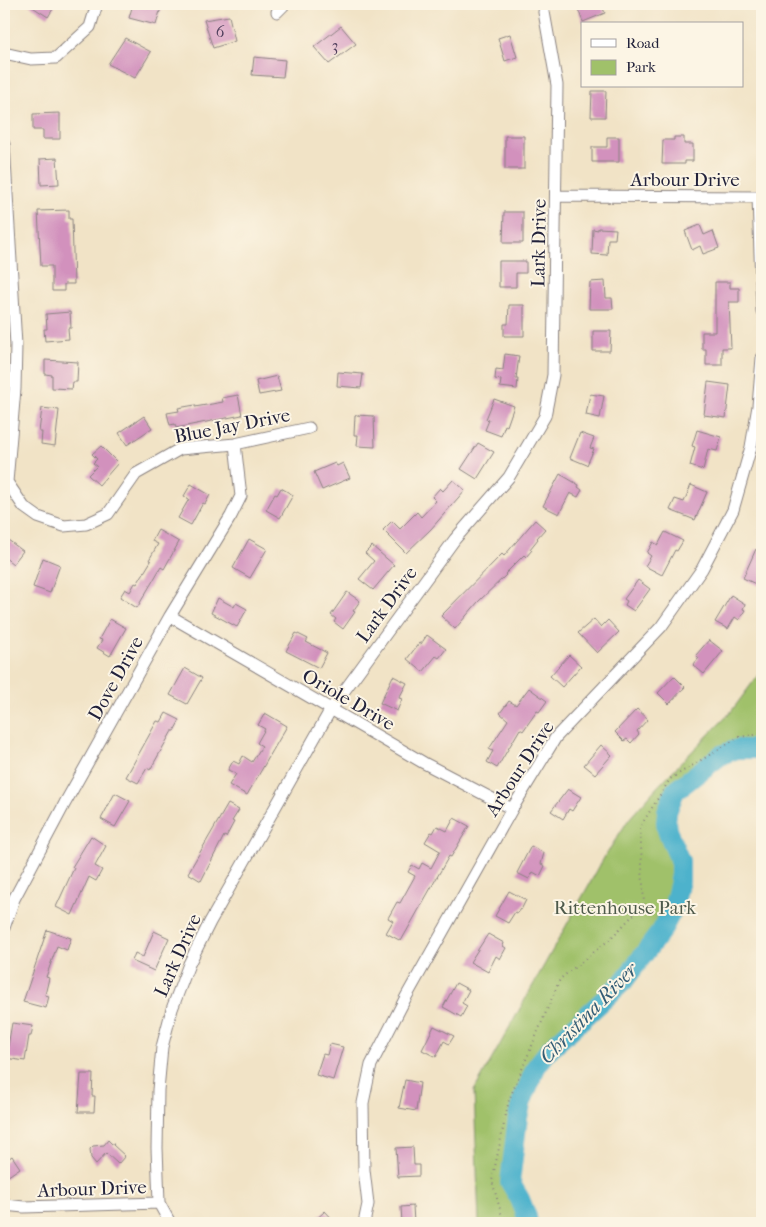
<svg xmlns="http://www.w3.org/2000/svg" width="766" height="1227" font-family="'IM FELL French Canon',serif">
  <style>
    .green { fill: #a0c16a; stroke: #617252 }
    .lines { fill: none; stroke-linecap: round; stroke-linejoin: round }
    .river { stroke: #4db2cc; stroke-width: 20 }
    .building { fill: #d291bd }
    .street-casing { stroke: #8a8280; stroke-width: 13 }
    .path { stroke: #8a8280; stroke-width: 2; stroke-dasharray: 1 4; stroke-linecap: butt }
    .street { stroke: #fff; stroke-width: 11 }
    .labels { text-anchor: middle; stroke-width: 4; stroke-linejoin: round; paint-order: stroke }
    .number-label { font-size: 16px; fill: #4e3e5c }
    .street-label { font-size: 19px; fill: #22223b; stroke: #fcf5e5 }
    .park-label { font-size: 19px; fill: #4e5a4b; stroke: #fcf5e5 }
    .water-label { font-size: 20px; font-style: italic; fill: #335c75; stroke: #fcf5e5 }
  </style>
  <rect width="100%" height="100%" fill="#fcf5e5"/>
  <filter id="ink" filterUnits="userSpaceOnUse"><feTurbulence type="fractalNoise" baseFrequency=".02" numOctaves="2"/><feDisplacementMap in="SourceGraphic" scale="10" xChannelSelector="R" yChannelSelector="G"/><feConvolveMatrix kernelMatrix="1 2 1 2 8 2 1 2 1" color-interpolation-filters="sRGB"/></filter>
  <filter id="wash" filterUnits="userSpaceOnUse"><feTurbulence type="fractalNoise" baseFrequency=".0096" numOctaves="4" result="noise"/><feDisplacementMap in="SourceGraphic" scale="20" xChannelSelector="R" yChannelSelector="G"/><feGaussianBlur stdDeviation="1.12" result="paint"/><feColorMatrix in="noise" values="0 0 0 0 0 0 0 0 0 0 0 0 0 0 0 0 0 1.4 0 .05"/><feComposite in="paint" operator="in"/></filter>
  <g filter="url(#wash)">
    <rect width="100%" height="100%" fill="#f1e3c6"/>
    <!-- green -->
    <path class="green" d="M 762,670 L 762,749 L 737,749 L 721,755 L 675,791 L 667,812 L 666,822 L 667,830 L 680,861 L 680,881 L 673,909 L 662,930 L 623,982 L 549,1050 L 536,1067 L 522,1101 L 510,1182 L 520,1199 L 527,1217 L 528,1223 L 479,1223 L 474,1091 L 605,856 L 629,819 L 658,786 L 730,713 Z"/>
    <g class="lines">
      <!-- river -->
      <path class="river" d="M 528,1223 L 527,1217 L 520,1199 L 510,1182 L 518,1117 L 522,1101 L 536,1067 L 549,1050 L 623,982 L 662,930 L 673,909 L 680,881 L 680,861 L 667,830 L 666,822 L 667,812 L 675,791 L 721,755 L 737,749 L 762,749"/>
    </g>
    <g id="blocks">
      <!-- building -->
      <path class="building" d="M 28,4 L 56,4 L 48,17 Z
        M 133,4 L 162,4 L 156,25 L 129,18 Z
        M 576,4 L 601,4 L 605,13 L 583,22 Z
        M 229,16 L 235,41 L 213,48 L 204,20 Z
        M 341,26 L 356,44 L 329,64 L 314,47 Z
        M 510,34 L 517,57 L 505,61 L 498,38 Z
        M 125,38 L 151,52 L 135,78 L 108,64 Z
        M 254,57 L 285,60 L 283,77 L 252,75 Z
        M 592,91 L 606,91 L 605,117 L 591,117 Z
        M 60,113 L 60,139 L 43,139 L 43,130 L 33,130 L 33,114 Z
        M 505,136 L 524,136 L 524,169 L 505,169 Z
        M 607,137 L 619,137 L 619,162 L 592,162 L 592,147 L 607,147 Z
        M 674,137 L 684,137 L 684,144 L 693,144 L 693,161 L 685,161 L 685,164 L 662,164 L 663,140 L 674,140 Z
        M 57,158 L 59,184 L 41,185 L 40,159 Z
        M 69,210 L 69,219 L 72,219 L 74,284 L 64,284 L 64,291 L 52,291 L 52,266 L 41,266 L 38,211 Z
        M 504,212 L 523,212 L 523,243 L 503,243 Z
        M 700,225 L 704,235 L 713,231 L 719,248 L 703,254 L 700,246 L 692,250 L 685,231 Z
        M 598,228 L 616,229 L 615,239 L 608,239 L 607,255 L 592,254 L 593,229 L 598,230 Z
        M 499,261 L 526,261 L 526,273 L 516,273 L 516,287 L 499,287 Z
        M 605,281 L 606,298 L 612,298 L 613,309 L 589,309 L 590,282 Z
        M 715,282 L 730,282 L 730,288 L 739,288 L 739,302 L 729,302 L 731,348 L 722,348 L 722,365 L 706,365 L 706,349 L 702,349 L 702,332 L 715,332 Z
        M 509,305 L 524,305 L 524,336 L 504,336 L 504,324 L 508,324 Z
        M 70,312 L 71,328 L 68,328 L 69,339 L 45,341 L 44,329 L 47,329 L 46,314 Z
        M 593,331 L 611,331 L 610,351 L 593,351 Z
        M 505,354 L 519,356 L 516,379 L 518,379 L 517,389 L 500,387 L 501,380 L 495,379 L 496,369 L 503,370 Z
        M 45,360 L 78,362 L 77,382 L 73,382 L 72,389 L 52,388 L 52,375 L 45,374 Z
        M 338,372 L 363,374 L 361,388 L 337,386 Z
        M 277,376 L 281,391 L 259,395 L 256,381 Z
        M 708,382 L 730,385 L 726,418 L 704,415 Z
        M 590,394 L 604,396 L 600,418 L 586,415 Z
        M 238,395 L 242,415 L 176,428 L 175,424 L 170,425 L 167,413 L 179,411 L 178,408 L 195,405 L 195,407 L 223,402 L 222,398 Z
        M 494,399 L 514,406 L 507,426 L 505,425 L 501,436 L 485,430 L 489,420 L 486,419 Z
        M 42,408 L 59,410 L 55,446 L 41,444 L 42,432 L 39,432 Z
        M 355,415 L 374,416 L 375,447 L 357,446 L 358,435 L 354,435 Z
        M 144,416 L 152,428 L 127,445 L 119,433 Z
        M 697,430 L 721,437 L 717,451 L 708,449 L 703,470 L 690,466 L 695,447 L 692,446 Z
        M 580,433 L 594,438 L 590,448 L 594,449 L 587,465 L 570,458 Z
        M 478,443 L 494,452 L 477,479 L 461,469 Z
        M 101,446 L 118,463 L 99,485 L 88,475 L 97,466 L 93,463 L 97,459 L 92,454 Z
        M 335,463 L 337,466 L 343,463 L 350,478 L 322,490 L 314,472 Z
        M 560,474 L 579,485 L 578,487 L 582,490 L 578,497 L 570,493 L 559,514 L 543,506 Z
        M 453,480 L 465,490 L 431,529 L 406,553 L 383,530 L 392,521 L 400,529 L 417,512 L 421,517 L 436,501 L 432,497 L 440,488 L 443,491 Z
        M 191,484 L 210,495 L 205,504 L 203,503 L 191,525 L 178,518 L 189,499 L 184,496 Z
        M 691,485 L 707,492 L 695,520 L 670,510 L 675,499 L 684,502 Z
        M 281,488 L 293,495 L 280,518 L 266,510 L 275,494 L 277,495 Z
        M 535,520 L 545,529 L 537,538 L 538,539 L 530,549 L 532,550 L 526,557 L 524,555 L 505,574 L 506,575 L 478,602 L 455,629 L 441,616 L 502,554 L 504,556 Z
        M 158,530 L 179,542 L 164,569 L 161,567 L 137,608 L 120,597 L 125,589 L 130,592 L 135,583 L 137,584 L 151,561 L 149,560 L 158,544 L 152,541 Z
        M 665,532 L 683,541 L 677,551 L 675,550 L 662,575 L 645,566 L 651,556 L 647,553 L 653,542 L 658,545 Z
        M 4,537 L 23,551 L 13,564 L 4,557 Z
        M 249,539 L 267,549 L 250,578 L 233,568 Z
        M 372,546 L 394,565 L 373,590 L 359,579 L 374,561 L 365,553 Z
        M 756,549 L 762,552 L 762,587 L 743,578 Z
        M 43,558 L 60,565 L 50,593 L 33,587 Z
        M 638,580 L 650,589 L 634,611 L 625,605 L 627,601 L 624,599 Z
        M 347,592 L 360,601 L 353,611 L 355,612 L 343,629 L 334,622 L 336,619 L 331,615 Z
        M 731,595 L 745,604 L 743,609 L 745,610 L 739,620 L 735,617 L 728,629 L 715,622 Z
        M 218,598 L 234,607 L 236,603 L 247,609 L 237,627 L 211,613 Z
        M 110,619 L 126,628 L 110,656 L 97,648 L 102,640 L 99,639 Z
        M 594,619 L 601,627 L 608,620 L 619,632 L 597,653 L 578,633 Z
        M 296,633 L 308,639 L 306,642 L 327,653 L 319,668 L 286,651 Z
        M 427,635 L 446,649 L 439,658 L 436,656 L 423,672 L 407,659 L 419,643 L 421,644 Z
        M 709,640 L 723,651 L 704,674 L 693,665 L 699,658 L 696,655 Z
        M 569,655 L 581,666 L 562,687 L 550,676 Z
        M 185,668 L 202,678 L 187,704 L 170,695 Z
        M 393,676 L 407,683 L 399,698 L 402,699 L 397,711 L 380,703 Z
        M 674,676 L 685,687 L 669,704 L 658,693 Z
        M 529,688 L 547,701 L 539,712 L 537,711 L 523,731 L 520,729 L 497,768 L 487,762 L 493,751 L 489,749 L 508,720 L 500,713 L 509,701 L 516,705 Z
        M 637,709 L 648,719 L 637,731 L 639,734 L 631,743 L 627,739 L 624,741 L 615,732 Z
        M 166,713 L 180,720 L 174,731 L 172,731 L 150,770 L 147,768 L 138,783 L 126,777 L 157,721 L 161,722 Z
        M 265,713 L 287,726 L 247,795 L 229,785 L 236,774 L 228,770 L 233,761 L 239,764 L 243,756 L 252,762 L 262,746 L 257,743 L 265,729 L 258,725 Z
        M 601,745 L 612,755 L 595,774 L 584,765 Z
        M 568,789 L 581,797 L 572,811 L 569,809 L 563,819 L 551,811 Z
        M 115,793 L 130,801 L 115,827 L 101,819 Z
        M 228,804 L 239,810 L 232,821 L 234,822 L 226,837 L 224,836 L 201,881 L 188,873 Z
        M 454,818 L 469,826 L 451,857 L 449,856 L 401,941 L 386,933 L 393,921 L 388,918 L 397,902 L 400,903 L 415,876 L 408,872 L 412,865 L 419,869 L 422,863 L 431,868 L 440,851 L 425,842 L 431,832 L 433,833 L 437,826 L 447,831 Z
        M 91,836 L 106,846 L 95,866 L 102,870 L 96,881 L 89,877 L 72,915 L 56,907 L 74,868 L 72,867 Z
        M 531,846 L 544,853 L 541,864 L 545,866 L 540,876 L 533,872 L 529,879 L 517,873 Z
        M 509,891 L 526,900 L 521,910 L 520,909 L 517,913 L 515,912 L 508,923 L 495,916 Z
        M 47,930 L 71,938 L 67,950 L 57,946 L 46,977 L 49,978 L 45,995 L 49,996 L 46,1008 L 23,1002 Z
        M 154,931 L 169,938 L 154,971 L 132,961 L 135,953 L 143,957 Z
        M 488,934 L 504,943 L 503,946 L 506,948 L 500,959 L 496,956 L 488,972 L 470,962 Z
        M 456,983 L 469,990 L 462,1003 L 467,1006 L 461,1017 L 443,1007 Z
        M 12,1023 L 33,1026 L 31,1036 L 29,1036 L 25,1061 L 6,1058 Z
        M 434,1026 L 454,1036 L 449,1044 L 444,1041 L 436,1057 L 422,1050 Z
        M 330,1044 L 343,1047 L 333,1080 L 316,1075 L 323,1054 L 327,1055 Z
        M 81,1074 L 93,1074 L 92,1096 L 95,1096 L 94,1112 L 78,1112 Z
        M 405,1080 L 420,1083 L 416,1111 L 399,1108 Z
        M 108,1140 L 112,1144 L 114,1144 L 113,1145 L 125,1156 L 118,1164 L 106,1153 L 96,1164 L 91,1158 L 90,1149 L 93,1146 L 104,1145 Z
        M 413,1147 L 414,1165 L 419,1165 L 419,1176 L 398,1177 L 396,1148 Z
        M 12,1156 L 20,1168 L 4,1179 L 4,1162 Z
        M 413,1206 L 414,1223 L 402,1223 L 401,1207 Z
        M 325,1211 L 336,1223 L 312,1223 Z"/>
    </g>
  </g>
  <g filter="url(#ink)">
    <use href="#blocks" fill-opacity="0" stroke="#8a8280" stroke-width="1"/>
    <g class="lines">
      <defs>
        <path id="street" d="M 277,12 L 285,4
          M 4,53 L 31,59 L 56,58 L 90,27 L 97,4
          M 4,144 L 16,345 L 15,389 L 7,482 L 24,507 L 38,517 L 64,526 L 86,524 L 108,514 L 136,474 L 180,449 L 235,444 L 309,428
          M 557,196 L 758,197 L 762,311
          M 170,616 L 424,763 L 512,809
          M 4,928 L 14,899 L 65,803 L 170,616 L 231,516 L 241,496 L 235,444
          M 4,1205 L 24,1207 L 159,1203
          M 170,1223 L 159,1203 L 157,1148 L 158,1090 L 162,1047 L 172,1009 L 189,964 L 210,922 L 331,709 L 455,539 L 509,477 L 545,416 L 553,375 L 557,85 L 544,12
          M 364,1223 L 368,1204 L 364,1170 L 363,1103 L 371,1065 L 406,997 L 512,809 L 556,737 L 661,627 L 702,569 L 733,510 L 751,447 L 758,406 L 762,358"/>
      </defs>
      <!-- street casing -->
      <use href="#street" class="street-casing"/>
      <!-- path -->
      <path class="path" d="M 504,1223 L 492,1181 L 509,1100 L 560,979 L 609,940 L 644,904 L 640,827 L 670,779 L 739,737 L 762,734"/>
      <!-- street -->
      <use href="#street" class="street"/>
    </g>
  </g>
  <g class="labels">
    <!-- number labels -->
    <g class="number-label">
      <text x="220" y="37">6</text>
      <text x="335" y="51">3</text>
    </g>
    <!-- street labels -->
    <g class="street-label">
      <text x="685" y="186">Arbour Drive</text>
      <text transform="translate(538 243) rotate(-89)" y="7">Lark Drive</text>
      <text transform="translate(232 425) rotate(-11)" y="7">Blue Jay Drive</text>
      <text transform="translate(386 604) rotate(-54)" y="7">Lark Drive</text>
      <text transform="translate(115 678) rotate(-61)" y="7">Dove Drive</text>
      <text transform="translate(349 699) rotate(30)" y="7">Oriole Drive</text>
      <text transform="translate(519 768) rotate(-57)" y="7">Arbour Drive</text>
      <text transform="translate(177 955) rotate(-66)" y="7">Lark Drive</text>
      <text transform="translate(92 1188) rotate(-2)" y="7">Arbour Drive</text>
    </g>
    <!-- park labels -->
    <g class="park-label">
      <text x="625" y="914">Rittenhouse Park</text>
    </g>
    <!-- water labels -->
    <g class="water-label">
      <text transform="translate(588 1013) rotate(-46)" y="7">Christina River</text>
    </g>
  </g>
  <!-- margin -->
  <rect width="766" height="1227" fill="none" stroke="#fcf5e5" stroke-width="20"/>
  <!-- legend -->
  <rect x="581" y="22" width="162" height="65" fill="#fcf5e5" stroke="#a5a1a1"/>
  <rect x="591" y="39" width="25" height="8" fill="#ffffff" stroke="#a5a1a1"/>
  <text x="626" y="48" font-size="15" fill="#22223b">Road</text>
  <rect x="591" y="60" width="25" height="15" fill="#a0c16a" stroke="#a5a1a1"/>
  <text x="626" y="72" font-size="15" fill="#22223b">Park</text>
</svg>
